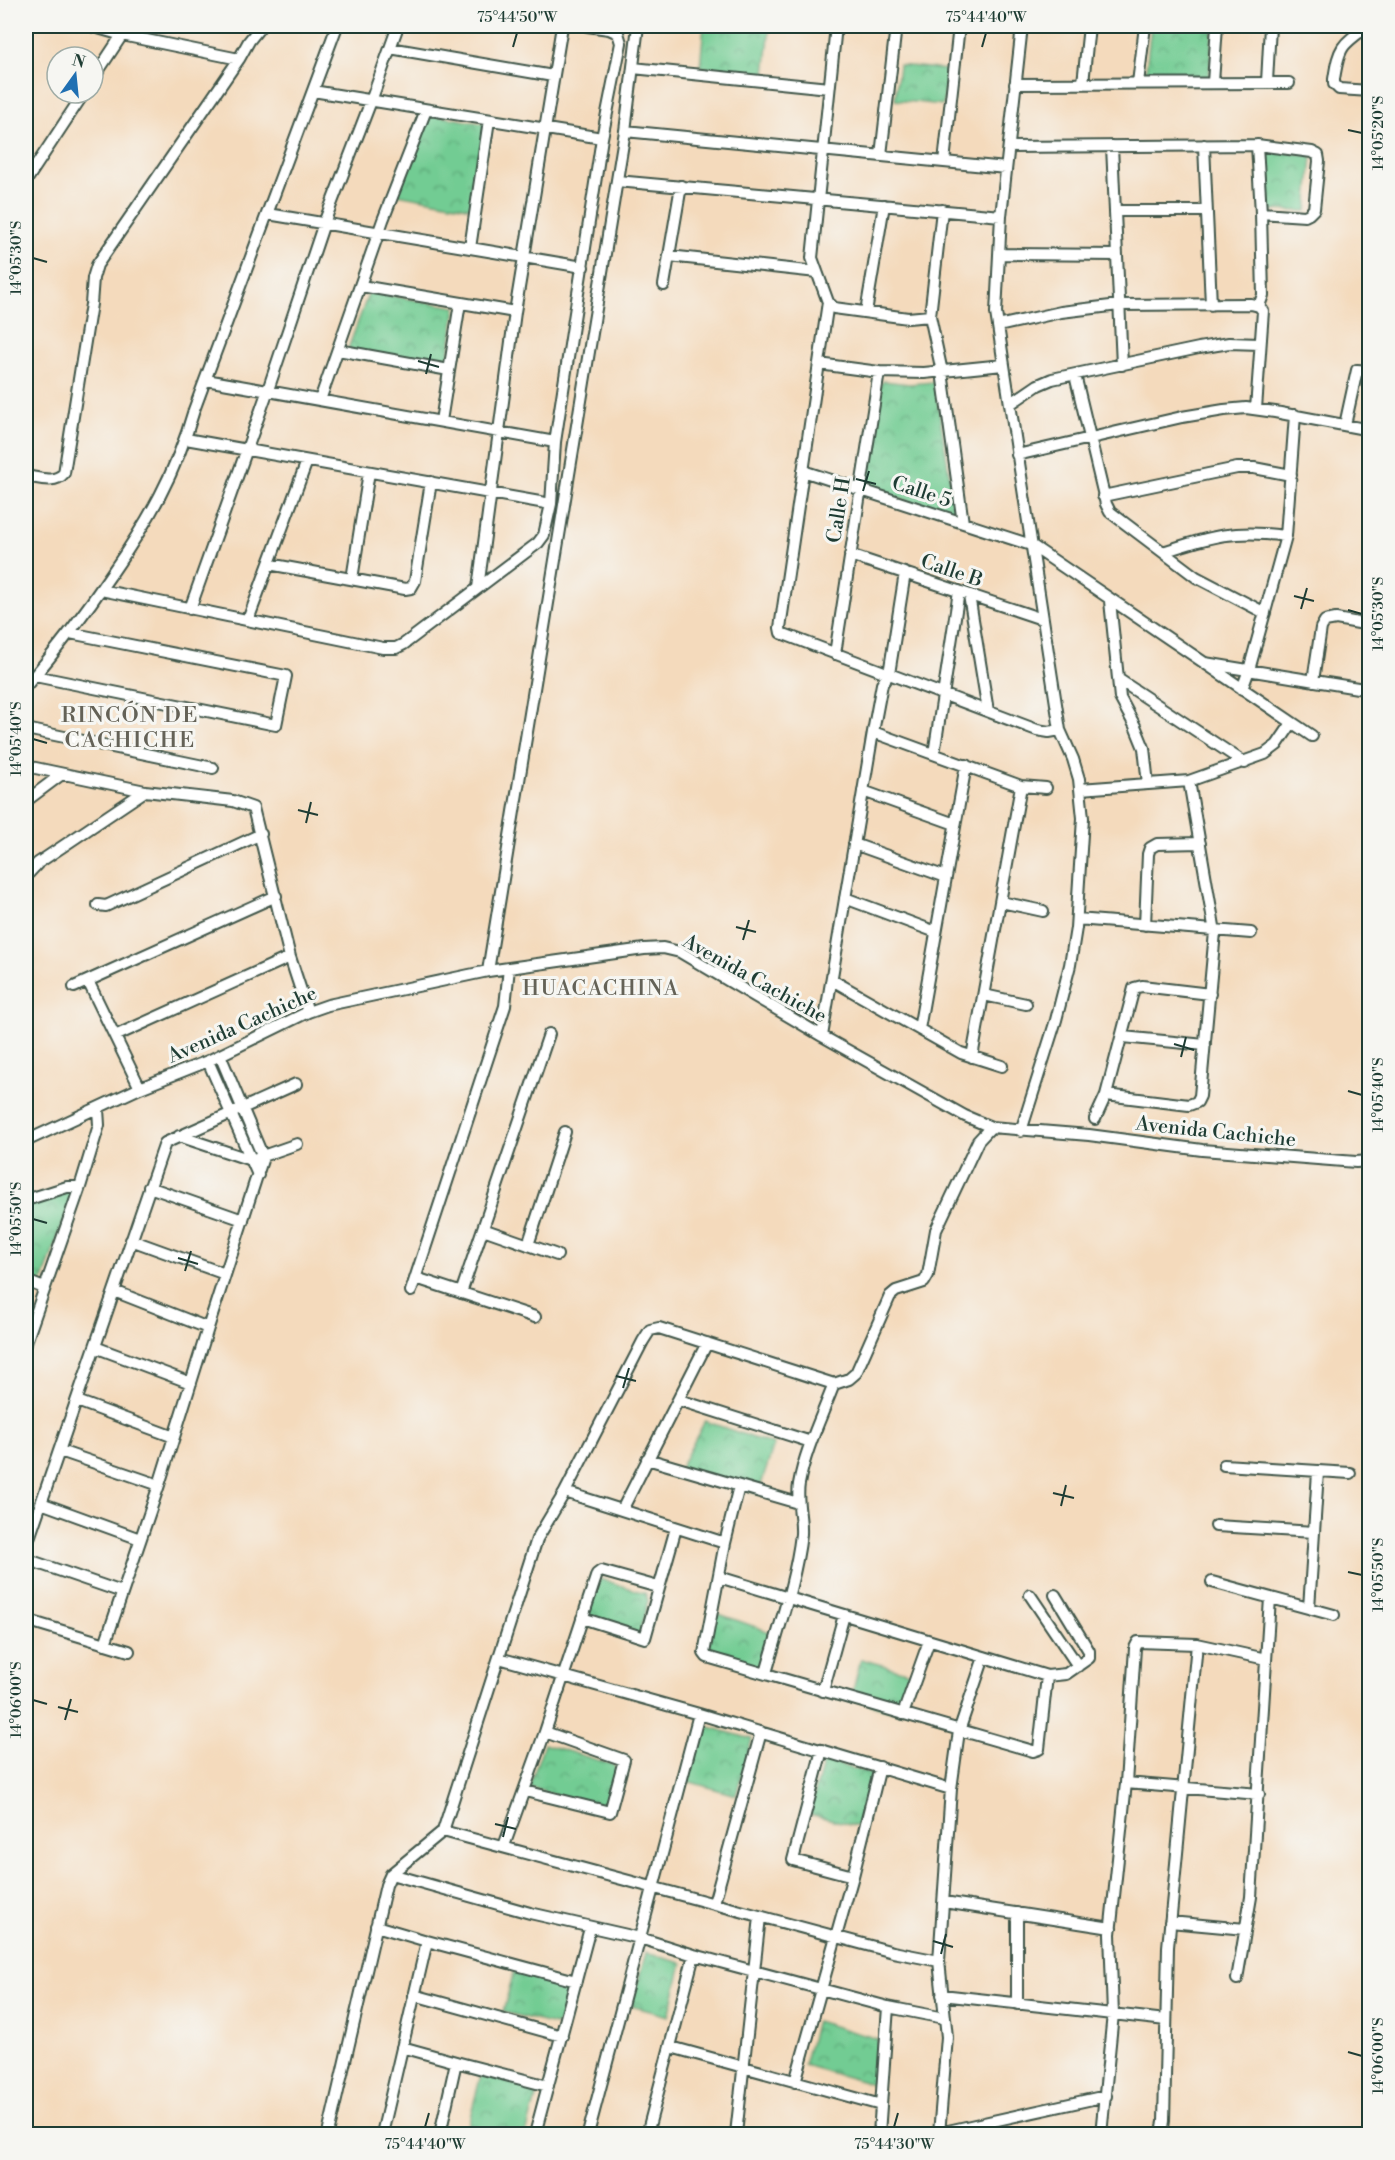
<svg xmlns="http://www.w3.org/2000/svg" width="1395" height="2160" font-family="'Libre Bodoni',serif">
  <style>
    .park { fill: url(#park-crowns); stroke: #488464; stroke-width: 1.5 }
    .lines { fill: none; stroke-linecap: round; stroke-linejoin: round }
    .minor-casing { stroke: #3f5548; stroke-width: 14 }
    .minor { stroke: #fff; stroke-width: 10 }
    .ticks { fill: none; stroke: #1f3d34; stroke-width: 2 }
    .labels { text-anchor: middle; stroke-width: 6; stroke-linejoin: round; paint-order: stroke }
    .street-label { font-size: 20px; fill: #1f3d34; stroke: #f6f6f2 }
    .neighbourhood-label { font-size: 21px; letter-spacing: 1.5px; fill: #646257; stroke: #f6f6f2 }
    .quarter-label { font-size: 22px; letter-spacing: 1.5px; fill: #646257; stroke: #f6f6f2 }
    .neatline { fill: none; stroke: #1f3d34; stroke-width: 2 }
    .ticks-label { font-size: 15px; text-anchor: middle; fill: #1f3d34 }
  </style>
  <defs>
    <pattern id="park-crowns" width="20" height="18" patternUnits="userSpaceOnUse" patternTransform="scale(1.5)"><rect width="20" height="18" fill="#72cc93"/><path d="M2 6a3 3 0 1 1 6 0M12 15a3 3 0 1 1 6 0" fill="none" stroke="#5da779"/></pattern>
  </defs>
  <rect width="100%" height="100%" fill="#f6f6f2"/>
  <filter id="ink" filterUnits="userSpaceOnUse"><feTurbulence type="fractalNoise" baseFrequency=".0167" numOctaves="2"/><feDisplacementMap in="SourceGraphic" scale="12" xChannelSelector="R" yChannelSelector="G"/><feConvolveMatrix kernelMatrix="1 2 1 2 8 2 1 2 1" color-interpolation-filters="sRGB"/></filter>
  <filter id="wash" filterUnits="userSpaceOnUse"><feTurbulence type="fractalNoise" baseFrequency=".008" numOctaves="4" result="noise"/><feDisplacementMap in="SourceGraphic" scale="24" xChannelSelector="R" yChannelSelector="G"/><feGaussianBlur stdDeviation="1.35" result="paint"/><feColorMatrix in="noise" values="0 0 0 0 0 0 0 0 0 0 0 0 0 0 0 0 0 1.4 0 .05"/><feComposite in="paint" operator="in"/></filter>
  <g filter="url(#wash)">
    <rect width="100%" height="100%" fill="#f4dabc"/>
    <!-- park -->
    <path class="park" d="M 704,26 L 770,26 L 765,74 L 700,67 Z
      M 1151,26 L 1213,26 L 1209,79 L 1145,79 Z
      M 899,65 L 947,70 L 943,105 L 895,100 Z
      M 427,114 L 486,124 L 473,208 L 397,194 Z
      M 1271,150 L 1312,156 L 1307,211 L 1265,210 L 1263,156 Z
      M 369,292 L 456,307 L 447,367 L 348,349 Z
      M 884,381 L 909,384 L 933,382 L 935,386 L 955,511 L 952,516 L 867,488 L 866,480 L 879,385 Z
      M 68,1190 L 73,1194 L 42,1283 L 26,1279 L 26,1204 Z
      M 705,1421 L 774,1445 L 758,1494 L 680,1468 Z
      M 600,1579 L 645,1593 L 648,1600 L 639,1635 L 586,1617 Z
      M 716,1613 L 770,1632 L 760,1670 L 707,1655 Z
      M 861,1659 L 913,1674 L 899,1713 L 851,1698 Z
      M 706,1726 L 752,1739 L 736,1795 L 687,1781 L 700,1728 Z
      M 544,1744 L 614,1765 L 616,1771 L 605,1811 L 529,1787 Z
      M 827,1761 L 872,1774 L 858,1826 L 809,1814 L 823,1764 Z
      M 646,1953 L 682,1963 L 669,2016 L 631,2006 Z
      M 514,1971 L 566,1985 L 568,1989 L 559,2023 L 555,2025 L 503,2012 Z
      M 816,2021 L 878,2039 L 875,2085 L 804,2065 Z
      M 481,2075 L 538,2090 L 526,2134 L 487,2134 L 467,2129 Z"/>
  </g>
  <g filter="url(#ink)">
    <g class="lines">
      <defs>
        <path id="minor" d="M 91,26 L 122,35 L 239,59 L 249,41 L 261,26
          M 836,26 L 812,258 L 828,302 L 834,308 L 908,318 L 930,316
          M 1368,26 C 1341,45 1339,47 1334,79 L 1334,84 L 1339,89 L 1370,91
          M 390,48 L 553,76
          M 633,68 L 829,88
          M 93,79 L 122,35
          M 1213,82 L 1217,26
          M 1267,82 L 1270,26
          M 1083,83 L 1089,26
          M 1138,83 L 1145,26
          M 1015,84 L 1289,83
          M 313,91 L 602,138
          M 625,131 L 1006,168
          M 1204,145 L 1211,305
          M 1112,146 L 1122,365
          M 1009,147 L 1257,145 L 1312,152 L 1318,155 L 1319,161 L 1314,209 L 1309,214 L 1305,216 L 1261,213 L 1257,145
          M 881,155 L 896,26
          M 944,162 L 959,26
          M 26,181 L 84,93
          M 617,181 L 1001,216
          M 942,210 L 930,316 L 942,372 L 963,523
          M 1115,211 L 1207,211
          M 268,214 L 583,267
          M 470,248 L 489,120
          M 999,254 L 1117,255
          M 669,256 L 817,272
          M 664,285 L 681,186
          M 361,286 L 515,312
          M 828,302 L 780,628 L 781,633 L 1037,730 L 1049,732 L 1060,730
          M 1259,306 L 1263,295 L 1261,213
          M 866,312 L 884,205
          M 998,326 L 1061,312 L 1119,305 L 1251,304 L 1259,306 L 1263,311 L 1256,409
          M 338,350 L 449,370
          M 819,364 L 879,372 L 924,373 L 1003,365
          M 1075,375 L 1106,504 L 1110,512 L 1196,577 L 1265,613
          M 206,380 L 555,442
          M 320,400 L 383,220 L 426,110
          M 1010,404 L 1038,385 L 1052,379 L 1199,348 L 1229,343 L 1260,344
          M 441,421 L 460,303
          M 1345,425 L 1357,370 L 1370,371
          M 186,439 L 551,504
          M 1017,455 L 1182,417 L 1224,410 L 1246,408 L 1275,412 L 1370,430
          M 803,471 L 1031,545 L 1312,736
          M 26,476 C 39,478 55,484 64,473 L 91,304 L 93,278 L 97,265 L 239,59
          M 1103,496 L 1237,468 L 1254,468 L 1291,475
          M 1163,552 C 1211,536 1235,529 1286,536
          M 850,555 L 1042,619
          M 269,564 L 405,589 L 411,588 L 415,581 L 431,482
          M 352,579 L 369,472
          M 478,588 L 515,312 L 562,26
          M 101,590 L 383,648 L 396,648 L 404,644 L 538,543 L 544,535 L 551,504 L 555,442 L 602,138 L 621,43 L 618,33 L 609,29 L 587,26
          M 969,595 L 988,711
          M 1110,601 L 1120,698 L 1135,726 L 1144,748 L 1148,784
          M 190,609 L 268,390 L 324,223 L 371,101 L 398,26
          M 248,620 L 307,461
          M 835,654 L 879,372
          M 1205,663 L 1370,690
          M 35,676 L 276,725 L 286,676 L 70,633
          M 1118,679 L 1245,763
          M 1313,681 L 1321,628 L 1325,621 L 1336,619 L 1370,625
          M 26,686 C 57,650 85,613 112,573 C 149,520 176,473 194,410 L 337,26
          M 1242,689 L 1249,670 L 1286,536 L 1295,415
          M 26,729 L 213,768
          M 873,732 L 1021,786 L 1046,788
          M 934,754 L 959,591
          M 26,766 L 145,791 L 233,801 L 253,808 L 290,957 L 308,1012
          M 1080,789 L 1189,781 L 1265,754 L 1277,745 L 1292,723
          M 863,791 L 955,824
          M 26,801 L 62,774
          M 854,844 L 946,877
          M 26,876 L 38,863 L 145,791
          M 845,898 L 936,932
          M 1001,902 L 1043,911
          M 98,905 L 106,906 L 261,834
          M 1077,919 L 1251,933
          M 1145,925 L 1148,854 L 1150,848 L 1157,844 L 1200,843
          M 488,971 L 625,131 L 638,26
          M 832,980 L 961,1053 L 1002,1066
          M 88,981 L 140,1088
          M 74,987 L 276,896
          M 984,995 L 1026,1004
          M 919,1029 L 966,765
          M 115,1036 L 290,957
          M 822,1036 L 873,732 L 882,684 L 889,674 L 905,573
          M 1123,1037 L 1205,1045
          M 972,1057 L 1021,786
          M 208,1061 L 258,1175
          M 1106,1095 L 1189,1105 L 1197,1102 L 1200,1096 L 1215,932 L 1189,781
          M 1095,1119 L 1106,1095 L 1134,988 L 1142,986 L 1210,994
          M 1021,1131 L 1056,1020 L 1070,965 L 1076,928 L 1083,818 L 1079,779 L 1073,759 L 1060,730 L 996,313 L 1001,216 L 1022,26
          M 179,1136 L 251,1160 L 297,1144
          M 26,1141 L 140,1088 L 208,1061 L 308,1012 L 328,1005 L 488,971 L 644,949 L 663,948 L 680,952 L 822,1036 L 965,1116 L 991,1127 L 1089,1135 L 1202,1150 L 1356,1162 L 1370,1161
          M 149,1187 L 243,1220
          M 26,1200 L 67,1187 L 80,1187
          M 483,1229 L 557,1255
          M 131,1240 L 225,1274
          M 528,1245 L 565,1132
          M 416,1278 L 535,1317
          M 26,1281 L 44,1288
          M 114,1291 L 208,1328 L 159,1485
          M 411,1291 L 505,1006 L 509,968
          M 461,1293 L 549,1034
          M 208,1328 L 263,1157 L 220,1055
          M 26,1342 L 80,1187 L 99,1125 L 98,1109
          M 95,1347 L 191,1383
          M 679,1400 L 811,1442
          M 77,1401 L 174,1437
          M 60,1451 L 159,1485 L 105,1644
          M 647,1459 L 798,1503
          M 1224,1465 L 1350,1473
          M 739,1486 L 725,1543 L 704,1653 L 707,1657 L 1033,1751 L 1039,1749 L 1047,1676
          M 565,1492 L 725,1543
          M 41,1503 L 140,1539
          M 622,1510 L 707,1343
          M 1216,1526 L 1314,1532
          M 26,1547 L 165,1143 L 296,1084
          M 26,1559 L 122,1592
          M 719,1577 L 1047,1676 L 1066,1674 L 1089,1658 L 1089,1651 L 1055,1595
          M 1212,1582 L 1334,1615
          M 1030,1595 L 1078,1666
          M 1309,1608 L 1318,1472
          M 582,1618 L 645,1638 L 676,1528
          M 26,1620 L 129,1651
          M 499,1658 L 699,1714 L 951,1789
          M 766,1673 C 778,1630 796,1579 801,1534 C 802,1517 796,1501 799,1484 C 805,1450 822,1416 834,1384 L 849,1379 L 856,1373 L 890,1296 L 896,1291 L 924,1282 L 928,1275 L 936,1230 L 978,1141 L 991,1127
          M 823,1691 L 844,1615
          M 903,1714 L 929,1641
          M 822,1750 L 793,1860 L 853,1876
          M 1126,1783 L 1259,1794
          M 525,1791 L 610,1812 L 624,1760 L 545,1732
          M 443,1831 L 893,1952 L 939,1961
          M 504,1846 L 545,1732 L 597,1574 L 601,1571 L 658,1587
          M 391,1874 L 443,1831 L 537,1539 L 565,1492 L 643,1341 L 650,1330 L 659,1328 L 834,1384
          M 944,1902 L 1111,1928
          M 714,1903 L 761,1732
          M 1017,1913 L 1017,2004
          M 1170,1922 L 1245,1929
          M 376,1926 L 427,1941 L 382,2134
          M 427,1941 L 576,1981
          M 1237,1979 L 1251,1897 L 1270,1598
          M 414,1995 L 562,2036
          M 942,1995 L 1166,2020
          M 402,2047 L 456,2062
          M 671,2047 L 881,2105
          M 795,2082 L 853,1876 L 880,1767
          M 939,2133 L 1106,2096
          M 328,2134 L 386,1885 L 391,1874 L 530,1913 L 640,1938 L 694,1955 L 888,2007 L 944,2018
          M 440,2134 L 456,2062 L 548,2086
          M 535,2134 L 590,1928
          M 588,2134 L 699,1714
          M 647,2134 L 694,1955
          M 736,2134 L 760,1917
          M 879,2134 L 888,2007
          M 939,2134 L 947,2037 L 939,1961 L 951,1789 L 959,1731 L 984,1657
          M 1101,2134 L 1113,2014 L 1110,1934 L 1126,1783 L 1135,1648 L 1138,1642 L 1197,1644 L 1266,1659
          M 1162,2134 L 1164,2121 L 1168,1947 L 1197,1644"/>
      </defs>
      <!-- minor casing -->
      <use href="#minor" class="minor-casing"/>
      <!-- minor -->
      <use href="#minor" class="minor"/>
    </g>
  </g>
  <!-- ticks -->
  <path class="ticks" d="M 513,47 L 517,33M 982,47 L 986,33M 1348,130 L 1362,133M 33,258 L 47,262M 418,361 L 439,367M 426,374 L 431,354M 856,479 L 876,484M 863,491 L 869,471M 1294,596 L 1314,601M 1301,609 L 1307,588M 1348,610 L 1362,614M 33,739 L 47,743M 298,810 L 318,815M 306,823 L 311,802M 736,927 L 756,932M 743,940 L 749,920M 1174,1044 L 1194,1050M 1181,1057 L 1186,1037M 1348,1091 L 1362,1095M 33,1219 L 47,1223M 178,1258 L 198,1264M 185,1271 L 191,1251M 616,1376 L 636,1381M 623,1388 L 629,1368M 1053,1493 L 1074,1498M 1061,1506 L 1066,1485M 1348,1572 L 1362,1575M 33,1700 L 47,1704M 58,1707 L 78,1712M 65,1720 L 71,1699M 495,1824 L 516,1829M 503,1837 L 508,1817M 933,1941 L 953,1947M 941,1954 L 946,1934M 1348,2052 L 1362,2056M 425,2127 L 429,2113M 894,2127 L 898,2113"/>
  <g class="labels">
    <!-- street labels -->
    <g class="street-label">
      <text transform="translate(922 491) rotate(18)" y="7">Calle 5</text>
      <text transform="translate(838 510) rotate(-81)" y="7">Calle H</text>
      <text transform="translate(952 570) rotate(19)" y="7">Calle B</text>
      <text transform="translate(755 978) rotate(29)" y="7">Avenida Cachiche</text>
      <text transform="translate(242 1024) rotate(-24)" y="7">Avenida Cachiche</text>
      <text transform="translate(1216 1131) rotate(6)" y="7">Avenida Cachiche</text>
    </g>
    <!-- neighbourhood labels -->
    <g class="neighbourhood-label">
      <text x="601" y="995">HUACACHINA</text>
    </g>
    <!-- quarter labels -->
    <g class="quarter-label">
      <text x="130" y="722">RINCÓN DE<tspan x="130" dy="25">CACHICHE</tspan></text>
    </g>
  </g>
  <!-- margin -->
  <rect width="1395" height="2160" fill="none" stroke="#f6f6f2" stroke-width="66"/>
  <!-- north arrow -->
  <g transform="translate(75 75) rotate(15)"><circle r="28" fill="#f6f6f2" stroke="#a0aca6" stroke-width="1.5"/>
  <path d="M0-4.5L10 22L0 15L-10 22Z" fill="#1f6fb2"/>
  <text y="-9" font-size="16" font-weight="bold" text-anchor="middle" fill="#1f3d34">N</text>
  </g>
  <rect x="33" y="33" width="1329" height="2094" class="neatline"/>
  <g class="ticks-label">
    <text x="517" y="22">75°44'50"W</text>
    <text x="986" y="22">75°44'40"W</text>
    <text transform="translate(1378 133) rotate(-90)" y="5">14°05'20"S</text>
    <text transform="translate(16 258) rotate(-90)" y="5">14°05'30"S</text>
    <text transform="translate(1378 614) rotate(-90)" y="5">14°05'30"S</text>
    <text transform="translate(16 739) rotate(-90)" y="5">14°05'40"S</text>
    <text transform="translate(1378 1095) rotate(-90)" y="5">14°05'40"S</text>
    <text transform="translate(16 1219) rotate(-90)" y="5">14°05'50"S</text>
    <text transform="translate(1378 1575) rotate(-90)" y="5">14°05'50"S</text>
    <text transform="translate(16 1700) rotate(-90)" y="5">14°06'00"S</text>
    <text transform="translate(1378 2056) rotate(-90)" y="5">14°06'00"S</text>
    <text x="425" y="2149">75°44'40"W</text>
    <text x="894" y="2149">75°44'30"W</text>
  </g>
</svg>
